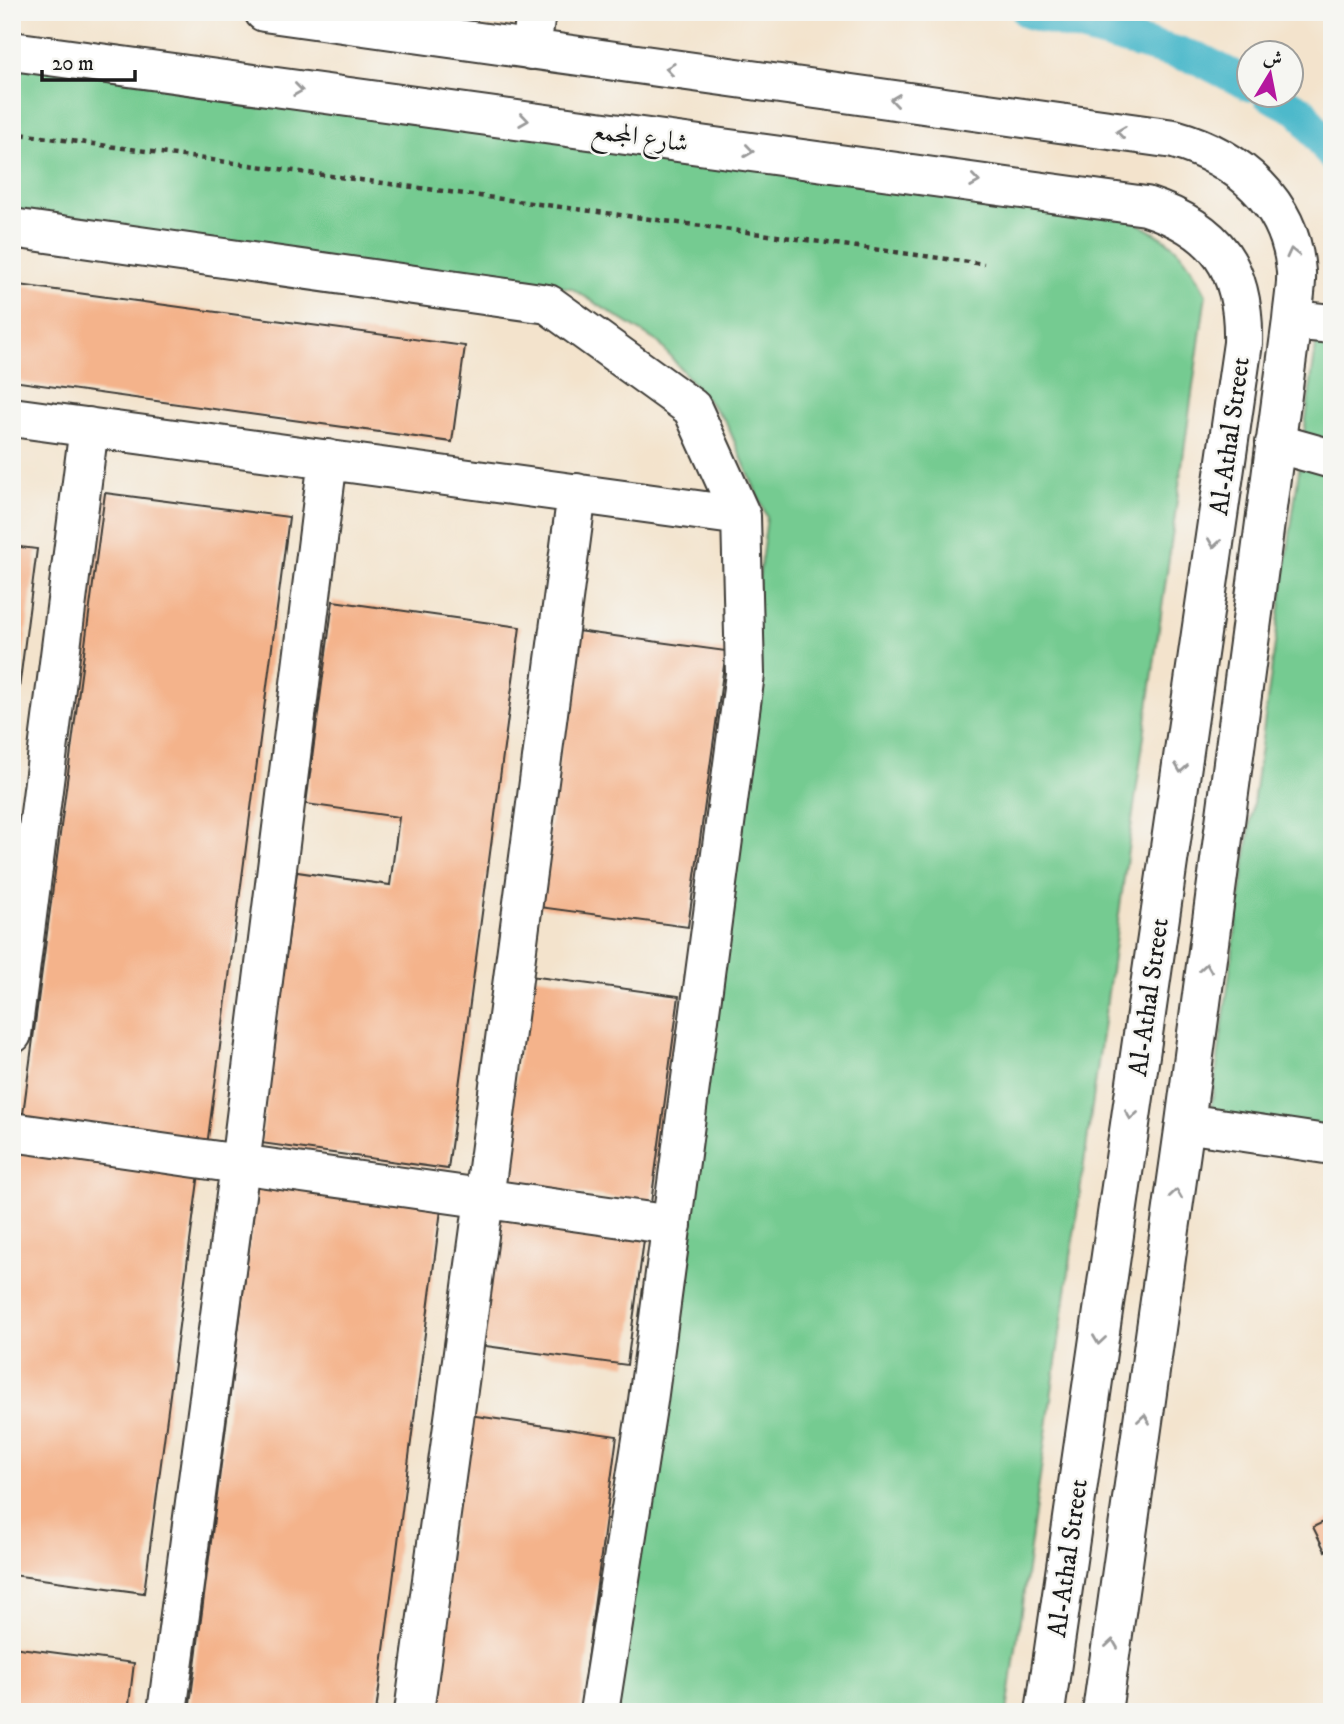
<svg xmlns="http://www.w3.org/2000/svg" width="1344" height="1724" font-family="'IM FELL DW Pica',Amiri,serif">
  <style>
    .green { fill: #74cb91; stroke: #487456; stroke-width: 2 }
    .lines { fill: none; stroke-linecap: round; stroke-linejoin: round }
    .canal { stroke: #4eb9cb; stroke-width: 33 }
    .building { fill: #f4b38b }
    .minor-casing { stroke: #3c3a36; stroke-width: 42 }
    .path { stroke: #3c3a36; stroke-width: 4.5; stroke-dasharray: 5 5; stroke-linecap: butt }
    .minor { stroke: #fff; stroke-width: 38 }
    .oneway { stroke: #999 }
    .labels { text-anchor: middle; stroke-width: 5; stroke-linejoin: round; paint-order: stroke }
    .street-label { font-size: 26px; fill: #1c1c1c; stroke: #f6f6f2 }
  </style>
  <rect width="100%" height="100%" fill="#f6f6f2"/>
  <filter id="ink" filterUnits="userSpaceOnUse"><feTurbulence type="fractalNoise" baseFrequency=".0143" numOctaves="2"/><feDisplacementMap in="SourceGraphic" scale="14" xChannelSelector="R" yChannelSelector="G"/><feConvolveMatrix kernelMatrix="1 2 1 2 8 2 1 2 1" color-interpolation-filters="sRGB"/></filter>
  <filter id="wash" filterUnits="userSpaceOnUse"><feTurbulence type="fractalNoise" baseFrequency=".00686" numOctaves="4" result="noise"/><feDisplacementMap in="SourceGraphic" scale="28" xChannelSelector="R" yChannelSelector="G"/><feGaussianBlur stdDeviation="1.57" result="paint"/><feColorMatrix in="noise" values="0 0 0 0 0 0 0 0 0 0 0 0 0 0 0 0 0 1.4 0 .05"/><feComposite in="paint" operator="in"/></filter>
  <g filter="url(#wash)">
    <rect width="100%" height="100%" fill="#f3e3cc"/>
    <!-- green -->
    <path class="green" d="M 12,61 L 1131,220 C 1175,242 1184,251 1206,294 L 1007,1712 L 610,1712 L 767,517 L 726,422 L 659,343 L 571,288 L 12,223 Z
      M 1319,324 L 1332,326 L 1332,1136 L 1210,1117 Z"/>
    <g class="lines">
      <!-- canal -->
      <path class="canal" d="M 1028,12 L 1199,59 L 1250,85
        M 1268,94 L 1301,111 L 1332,155"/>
    </g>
    <g id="blocks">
      <!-- building -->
      <path class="building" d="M 12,284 L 465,346 L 452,442 L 12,381 Z
        M 105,493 L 289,517 L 207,1146 L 22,1122 Z
        M 12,546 L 37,549 L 19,689 L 12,688 Z
        M 333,601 L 520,627 L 448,1169 L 261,1143 L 297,872 L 390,885 L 399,817 L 306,804 Z
        M 577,631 L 726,651 L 688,927 L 539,907 Z
        M 530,976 L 679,996 L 651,1203 L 502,1182 Z
        M 15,1149 L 199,1173 L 144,1593 L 12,1575 L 12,1167 Z
        M 258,1178 L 442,1202 L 376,1712 L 189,1712 Z
        M 497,1205 L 646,1225 L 627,1365 L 478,1345 Z
        M 469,1415 L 617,1436 L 580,1712 L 428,1712 Z
        M 1332,1518 L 1332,1547 L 1325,1551 L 1313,1527 Z
        M 12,1647 L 134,1663 L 128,1712 L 12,1712 Z"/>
    </g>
  </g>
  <g filter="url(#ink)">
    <use href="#blocks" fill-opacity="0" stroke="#3c3a36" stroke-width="2"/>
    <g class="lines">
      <defs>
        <path id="minor" d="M 264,12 L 1174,139 C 1238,157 1291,202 1296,272 C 1297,287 1293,305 1292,320 L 1185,1123 L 1102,1712
          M 531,50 L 536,12
          M 12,51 L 1146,206 C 1217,229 1245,268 1243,343 L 1045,1712
          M 12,228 L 548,304 L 692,408 L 741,516 L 745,674 L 648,1401 L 599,1712
          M 1292,320 L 1332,324
          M 12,417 L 741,516
          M 1275,443 L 1332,459
          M 12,1034 L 89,427
          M 1185,1123 L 1332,1145
          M 12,1132 L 672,1225
          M 167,1712 L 240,1165 L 328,459
          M 414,1712 L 484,1199 L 577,493"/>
      </defs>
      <!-- minor casing -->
      <use href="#minor" class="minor-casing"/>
      <!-- path -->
      <path class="path" d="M 12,133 L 984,264"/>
      <!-- minor -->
      <use href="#minor" class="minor"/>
    </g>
    <!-- one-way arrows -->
    <defs><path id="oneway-chevron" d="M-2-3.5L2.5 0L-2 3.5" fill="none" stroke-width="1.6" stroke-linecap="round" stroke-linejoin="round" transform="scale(1.75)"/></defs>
    <g class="oneway">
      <use href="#oneway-chevron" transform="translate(670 69) rotate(-172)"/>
      <use href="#oneway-chevron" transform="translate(298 90) rotate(8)"/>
      <use href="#oneway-chevron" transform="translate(895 100) rotate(-172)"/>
      <use href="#oneway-chevron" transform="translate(524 120) rotate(8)"/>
      <use href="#oneway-chevron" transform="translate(1121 132) rotate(-172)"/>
      <use href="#oneway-chevron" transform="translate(749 151) rotate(8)"/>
      <use href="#oneway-chevron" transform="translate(975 181) rotate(8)"/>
      <use href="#oneway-chevron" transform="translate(1292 253) rotate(-103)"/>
      <use href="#oneway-chevron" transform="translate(1214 543) rotate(98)"/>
      <use href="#oneway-chevron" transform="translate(1181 768) rotate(98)"/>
      <use href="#oneway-chevron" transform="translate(1206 968) rotate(-82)"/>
      <use href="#oneway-chevron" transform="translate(1131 1115) rotate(98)"/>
      <use href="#oneway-chevron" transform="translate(1176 1194) rotate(-82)"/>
      <use href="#oneway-chevron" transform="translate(1099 1340) rotate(98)"/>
      <use href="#oneway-chevron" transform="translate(1144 1419) rotate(-82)"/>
      <use href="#oneway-chevron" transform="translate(1112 1644) rotate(-82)"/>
    </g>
  </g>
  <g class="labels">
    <!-- street labels -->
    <g class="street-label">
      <text transform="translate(640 136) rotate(8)" y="9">شارع المجمع</text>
      <text transform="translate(1229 436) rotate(-82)" y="9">Al-Athal Street</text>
      <text transform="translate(1148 997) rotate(-82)" y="9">Al-Athal Street</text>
      <text transform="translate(1067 1558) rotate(-82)" y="9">Al-Athal Street</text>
    </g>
  </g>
  <!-- margin -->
  <rect width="1344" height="1724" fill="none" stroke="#f6f6f2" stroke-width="42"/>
  <!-- north arrow -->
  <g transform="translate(1270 74) rotate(10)"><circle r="33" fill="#f6f6f2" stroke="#9f9f9c" stroke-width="2"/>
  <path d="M0-5L12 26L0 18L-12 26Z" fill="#b5179e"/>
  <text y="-10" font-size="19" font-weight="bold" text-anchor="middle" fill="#1c1c1c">ش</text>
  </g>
  <!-- scale -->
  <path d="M42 70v10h93v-10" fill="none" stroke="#1c1c1c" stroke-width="3.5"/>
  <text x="52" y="70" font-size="21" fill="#1c1c1c" stroke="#f6f6f2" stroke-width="5" paint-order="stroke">20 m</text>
</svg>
